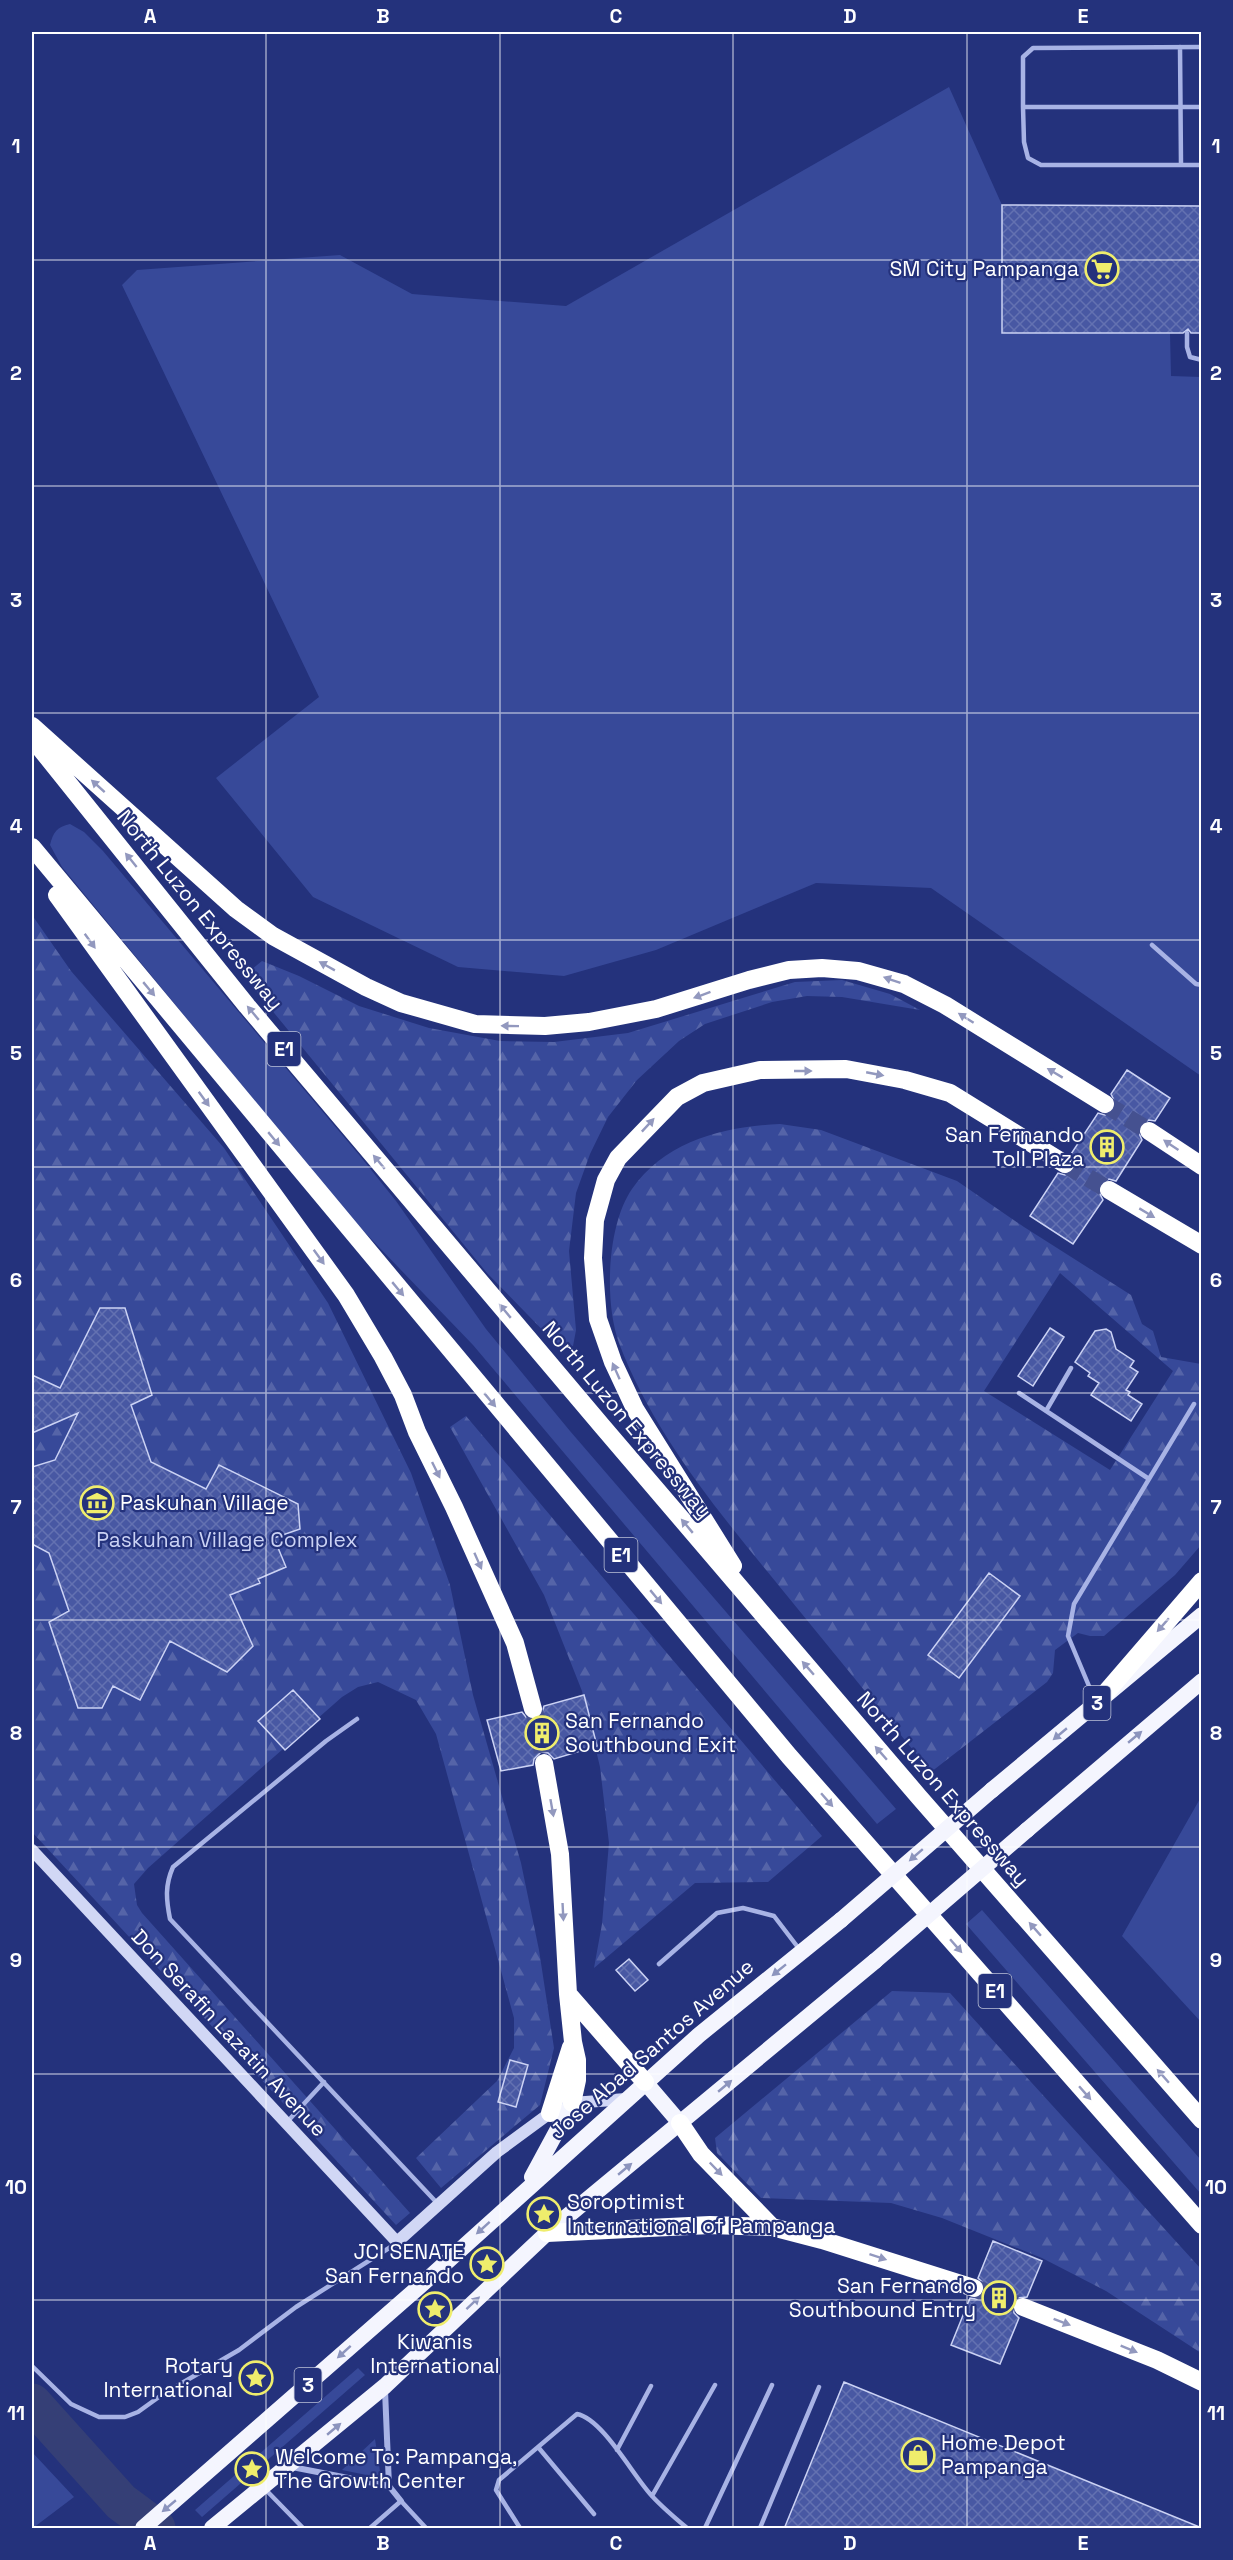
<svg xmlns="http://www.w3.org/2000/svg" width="1233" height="2560" font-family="'Space Grotesk',sans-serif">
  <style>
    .green { fill: #374999 }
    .forest { fill: url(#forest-firs); fill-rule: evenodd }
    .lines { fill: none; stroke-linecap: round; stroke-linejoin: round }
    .river { stroke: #353f76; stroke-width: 39 }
    .building { fill: url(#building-cross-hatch); stroke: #cbd2f4; stroke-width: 1.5 }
    .motorway-tunnel { stroke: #455190; stroke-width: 18; stroke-dasharray: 18 9; stroke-linecap: butt }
    .service { stroke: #a8b3e5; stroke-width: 4.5 }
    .minor { stroke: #a8b3e5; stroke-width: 6 }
    .secondary { stroke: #d1d7f5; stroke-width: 12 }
    .trunk { stroke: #f4f5fe; stroke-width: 16 }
    .motorway { stroke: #fff; stroke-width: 18 }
    .trunk-bridge { stroke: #f4f5fe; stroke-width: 16 }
    .oneway { fill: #9298be }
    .oneway2 { fill: #8c94bd }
    .grid { fill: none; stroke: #fff; stroke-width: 1.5; stroke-opacity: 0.55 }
    .labels { text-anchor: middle; stroke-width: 4.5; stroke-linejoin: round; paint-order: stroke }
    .shield { fill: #24327c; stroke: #bdc2d8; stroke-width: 1.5 }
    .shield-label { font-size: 20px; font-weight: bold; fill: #fff }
    .poi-label { font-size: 21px; fill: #fff; stroke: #24327c; text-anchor: end }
    .street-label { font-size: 21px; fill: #fff; stroke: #24327c }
    .park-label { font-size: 21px; fill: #cbd2f4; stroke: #24327c }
    .neatline { fill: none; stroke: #fff; stroke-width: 2 }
    .grid-label { font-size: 20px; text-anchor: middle; font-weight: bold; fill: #fff }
  </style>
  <defs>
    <pattern id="forest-firs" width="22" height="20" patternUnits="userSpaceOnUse" patternTransform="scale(1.5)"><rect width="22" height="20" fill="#374999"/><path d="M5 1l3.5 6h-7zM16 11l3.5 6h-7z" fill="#5564a8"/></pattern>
    <pattern id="building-cross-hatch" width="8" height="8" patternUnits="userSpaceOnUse" patternTransform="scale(1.5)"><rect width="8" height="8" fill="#4858a3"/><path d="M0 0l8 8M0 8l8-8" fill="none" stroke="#6371b1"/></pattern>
  </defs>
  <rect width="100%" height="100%" fill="#24327c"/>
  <!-- green -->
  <path class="green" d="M 949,87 L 1002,205 L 1170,333 L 1171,376 L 1201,377 L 1201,1076 L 931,888 L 816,883 L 656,950 L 564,976 L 458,967 L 313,897 L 216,778 L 319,697 L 122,285 L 137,270 L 340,255 L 412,294 L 566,306 Z
    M 70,824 L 84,832 L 103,851 L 360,1156 L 396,1201 L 486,1329 L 570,1431 L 896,1809 L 877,1824 L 473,1345 L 350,1217 L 62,867 L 50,845 C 53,832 57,827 70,824 Z
    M 1201,1797 L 1202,2022 L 1201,2022 L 1122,1936 Z
    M 982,1910 L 1201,2160 L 1201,2194 L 966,1924 Z
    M 358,2368 L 365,2375 L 202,2517 L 195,2510 Z
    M 375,2439 L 381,2478 L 342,2470 Z
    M 32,2452 L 74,2497 L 33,2528 L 32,2528 Z"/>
  <!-- forest -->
  <path class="forest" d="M 32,915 L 71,971 L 224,1148 L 328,1303 L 411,1473 L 450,1585 L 473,1695 L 521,1863 L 539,1950 L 554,2048 L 540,2105 L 441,2188 L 416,2158 L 497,2081 L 514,2048 L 514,2018 L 436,1734 L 416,1700 L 378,1682 L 358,1687 L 342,1697 L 148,1868 L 134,1884 L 137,1905 L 142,1913 L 410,2213 L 396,2225 L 32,1832 Z
    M 262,961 L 299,976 L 359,1006 L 429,1028 L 500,1041 L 554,1042 L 628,1033 L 795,982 L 842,980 L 890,994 L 920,1010 L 842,997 L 807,996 L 772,1002 L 705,1024 L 679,1041 L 637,1080 L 608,1117 L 590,1154 L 576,1193 L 569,1251 L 576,1330 L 573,1346 L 561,1349 L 487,1273 L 257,992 L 251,970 Z
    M 780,1124 L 821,1130 L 957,1181 L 1024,1227 L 1131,1295 L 1142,1324 L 1153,1331 L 1161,1357 L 1201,1364 L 1201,1545 L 1175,1575 L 1104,1636 L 1090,1636 L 1078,1633 L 1055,1650 L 1053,1673 L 1047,1682 L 931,1772 C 882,1712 833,1652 784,1592 C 722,1516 654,1436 619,1343 C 604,1302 607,1225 632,1189 C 665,1141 725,1126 780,1124 ZM 1060,1273 L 1173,1371 L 1110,1470 L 984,1391 Z
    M 466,1416 L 822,1836 L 768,1882 L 695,1883 L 594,1968 L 602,1924 L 609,1843 L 600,1767 L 582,1691 L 544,1595 L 450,1427 Z
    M 892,1991 L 950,1993 L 1201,2269 L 1201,2353 L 1106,2291 L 1042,2258 L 942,2218 L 891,2203 L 761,2198 L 717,2153 L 715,2138 Z"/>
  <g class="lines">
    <!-- river -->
    <path class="river" d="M 32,2403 L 121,2502 L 156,2528"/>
  </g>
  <!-- building -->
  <path class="building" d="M 1002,205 L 1202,206 L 1202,333 L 1191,333 L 1188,329 L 1183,333 L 1002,333 Z
    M 1127,1070 L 1170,1098 L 1155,1121 L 1149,1120 L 1140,1124 L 1138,1131 L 1142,1140 L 1116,1181 L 1109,1179 L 1100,1184 L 1098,1190 L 1103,1200 L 1073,1244 L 1030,1216 L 1058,1173 L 1065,1175 L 1074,1170 L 1076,1164 L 1071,1154 L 1098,1113 L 1105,1115 L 1114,1110 L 1116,1104 L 1111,1094 Z
    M 100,1308 L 125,1308 L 152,1395 L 131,1405 L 151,1462 L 206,1489 L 219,1465 L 298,1504 L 300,1529 L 274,1538 L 286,1567 L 258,1579 L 260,1583 L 230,1595 L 253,1646 L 227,1672 L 170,1641 L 140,1700 L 113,1686 L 102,1708 L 78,1708 L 49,1622 L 69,1611 L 49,1553 L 32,1544 L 32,1467 L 55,1460 L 78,1413 L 32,1433 L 32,1375 L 60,1388 Z
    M 1050,1328 L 1064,1337 L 1033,1386 L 1018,1376 Z
    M 1106,1329 L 1111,1332 L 1116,1349 L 1134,1361 L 1130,1367 L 1138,1372 L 1126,1390 L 1130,1392 L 1128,1395 L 1142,1404 L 1131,1421 L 1091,1395 L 1099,1383 L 1088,1376 L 1090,1373 L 1075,1362 L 1095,1331 Z
    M 989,1573 L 1020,1596 L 959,1678 L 928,1655 Z
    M 293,1690 L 320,1719 L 285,1750 L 258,1721 Z
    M 584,1695 L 597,1746 L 554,1759 L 548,1753 L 541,1752 L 534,1759 L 533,1765 L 501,1771 L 487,1720 L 522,1712 L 526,1717 L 535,1720 L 541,1716 L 544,1706 Z
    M 629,1959 L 648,1980 L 635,1991 L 616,1970 Z
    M 510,2060 L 528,2065 L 516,2107 L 498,2102 Z
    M 993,2241 L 1042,2261 L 1027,2297 L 1017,2298 L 1012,2303 L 1014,2313 L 1019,2318 L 1000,2364 L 951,2345 L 970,2298 L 977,2299 L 984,2292 L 985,2285 L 978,2278 Z
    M 844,2382 L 1202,2528 L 1202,2529 L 784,2529 Z"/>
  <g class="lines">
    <!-- motorway-tunnel -->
    <path class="motorway-tunnel" d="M 1105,1104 L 1149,1131
      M 1065,1164 L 1109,1190
      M 533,1709 L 540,1730 L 544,1763
      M 974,2288 L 1023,2307"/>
    <!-- service -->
    <path class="service" d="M 1180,47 L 1181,165
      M 1023,107 L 1023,57 L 1033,48 L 1202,47
      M 1202,107 L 1023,107 L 1024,142 L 1028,158 L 1041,165 L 1202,165
      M 1187,333 L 1187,347 L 1190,357 L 1202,360
      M 1152,945 L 1196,984 L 1202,985
      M 1019,1393 L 1149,1479
      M 1046,1411 L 1071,1368
      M 1094,1698 L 1068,1636 L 1074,1604 L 1194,1404
      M 357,1719 L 326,1741 L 173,1867 C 165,1885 166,1899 170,1919 L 438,2204
      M 659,1964 L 717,1913 L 743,1908 L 774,1916 L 800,1950
      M 288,2121 L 324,2082
      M 32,2366 L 71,2404 L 99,2417 L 125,2417 L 138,2412 L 163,2394 L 239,2350 L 296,2307 L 397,2243
      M 538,2447 L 594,2514
      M 617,2450 L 651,2386
      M 265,2489 L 303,2528
      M 652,2496 L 715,2385
      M 370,2528 L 401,2501 L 426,2528
      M 520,2528 L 496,2490 L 499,2480 L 577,2414 C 603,2419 633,2476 652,2496 C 663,2508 675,2518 687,2528
      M 705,2528 L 772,2385
      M 760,2528 L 819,2387"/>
    <!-- minor -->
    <path class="minor" d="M 385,2390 L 389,2486 L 401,2501
      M 292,2467 L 389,2486"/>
    <!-- secondary -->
    <path class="secondary" d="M 32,1850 L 397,2242 L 497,2152 L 550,2113 L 572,2103 L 626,2099"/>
    <!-- trunk -->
    <path class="trunk" d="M 992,1790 L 1202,1615
      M 1027,1830 L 1202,1681
      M 645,2082 L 680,2123
      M 532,2177 L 572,2103
      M 143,2528 L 420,2286 L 699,2035 L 841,1920
      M 212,2528 L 385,2386 L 547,2233 L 875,1961"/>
    <!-- motorway -->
    <path class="motorway" d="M 32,726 L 236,909 L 273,936 L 366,987 L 401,1003 L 475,1024 L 545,1026 L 589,1022 L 656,1009 L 749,980 L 789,970 L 822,968 L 858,971 L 904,984 L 945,1005 L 1105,1104
      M 32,738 L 247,1006 L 602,1426 L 919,1797 L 1202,2120
      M 32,847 L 789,1756 L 1202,2225
      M 57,895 L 346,1295 L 383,1357 L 403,1395 L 417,1432 L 454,1507 L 515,1643 L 533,1709
      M 1149,1131 L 1202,1166
      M 1109,1190 L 1202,1245
      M 733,1566 L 635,1409 L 613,1362 L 598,1319 L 593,1258 L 595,1220 L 606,1180 L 618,1158 L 677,1097 L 703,1083 L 760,1070 L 846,1069 L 905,1080 L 950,1093 L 1065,1164
      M 1096,1704 L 1202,1581
      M 544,1763 L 560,1854 L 568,1994 L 573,2042 L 577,2060 L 577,2080 L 572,2103
      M 568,1994 L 645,2082
      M 550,2113 L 571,2047
      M 680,2123 L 701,2154 L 772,2227
      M 547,2233 L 710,2225 L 772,2227 L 822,2240 L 974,2288
      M 1023,2307 L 1157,2360 L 1202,2382"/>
    <!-- trunk-bridge -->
    <path class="trunk-bridge" d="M 841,1920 L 992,1790
      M 875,1961 L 1027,1830"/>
  </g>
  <!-- one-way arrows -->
  <defs><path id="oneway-solid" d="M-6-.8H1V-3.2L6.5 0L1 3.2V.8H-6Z" transform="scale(1.5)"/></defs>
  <g class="oneway">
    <use href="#oneway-solid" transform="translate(98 786) rotate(-138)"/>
    <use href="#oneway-solid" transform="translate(131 860) rotate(-129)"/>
    <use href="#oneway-solid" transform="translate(90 941) rotate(54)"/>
    <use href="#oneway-solid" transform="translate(327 966) rotate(-151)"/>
    <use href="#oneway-solid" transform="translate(892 980) rotate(-161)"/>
    <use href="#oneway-solid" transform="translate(149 989) rotate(50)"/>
    <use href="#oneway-solid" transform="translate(702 995) rotate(160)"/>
    <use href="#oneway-solid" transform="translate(253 1013) rotate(-130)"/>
    <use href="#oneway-solid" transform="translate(966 1018) rotate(-148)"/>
    <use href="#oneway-solid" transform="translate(510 1026) rotate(-179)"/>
    <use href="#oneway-solid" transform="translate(803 1071)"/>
    <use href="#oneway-solid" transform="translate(1055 1073) rotate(-149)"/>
    <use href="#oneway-solid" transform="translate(875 1074) rotate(11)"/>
    <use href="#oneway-solid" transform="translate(204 1099) rotate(54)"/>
    <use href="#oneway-solid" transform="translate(648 1125) rotate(-47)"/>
    <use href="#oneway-solid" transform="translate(274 1139) rotate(50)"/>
    <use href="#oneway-solid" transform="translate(1171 1145) rotate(-146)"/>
    <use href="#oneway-solid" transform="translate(379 1162) rotate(-130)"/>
    <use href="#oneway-solid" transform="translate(1147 1213) rotate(31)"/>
    <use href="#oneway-solid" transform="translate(319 1257) rotate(54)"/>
    <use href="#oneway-solid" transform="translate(398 1289) rotate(50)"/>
    <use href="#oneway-solid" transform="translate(505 1311) rotate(-130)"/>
    <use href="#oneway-solid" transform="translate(616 1371) rotate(-114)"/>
    <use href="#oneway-solid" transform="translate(490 1400) rotate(50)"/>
    <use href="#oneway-solid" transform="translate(436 1470) rotate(64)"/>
    <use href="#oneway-solid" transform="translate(687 1526) rotate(-130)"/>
    <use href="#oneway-solid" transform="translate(478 1561) rotate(66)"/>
    <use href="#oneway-solid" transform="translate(656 1597) rotate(50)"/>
    <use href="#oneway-solid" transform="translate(1163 1625) rotate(131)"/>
    <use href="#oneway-solid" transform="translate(808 1668) rotate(-131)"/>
    <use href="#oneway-solid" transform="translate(881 1753) rotate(-131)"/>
    <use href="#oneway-solid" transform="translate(827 1800) rotate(49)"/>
    <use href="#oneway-solid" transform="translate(552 1808) rotate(80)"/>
    <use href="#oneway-solid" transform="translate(563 1912) rotate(87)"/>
    <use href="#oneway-solid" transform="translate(1035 1929) rotate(-131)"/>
    <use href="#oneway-solid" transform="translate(956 1946) rotate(49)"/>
    <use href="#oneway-solid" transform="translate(1163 2076) rotate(-131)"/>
    <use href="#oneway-solid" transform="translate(1085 2093) rotate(49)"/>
    <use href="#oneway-solid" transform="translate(716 2169) rotate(46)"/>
    <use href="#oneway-solid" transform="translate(878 2257) rotate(18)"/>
    <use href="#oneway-solid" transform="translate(1062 2322) rotate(21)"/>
    <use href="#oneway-solid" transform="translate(1129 2349) rotate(22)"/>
  </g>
  <g class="oneway2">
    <use href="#oneway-solid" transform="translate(1060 1734) rotate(140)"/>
    <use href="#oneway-solid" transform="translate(1135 1737) rotate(-40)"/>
    <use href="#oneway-solid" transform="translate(916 1855) rotate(139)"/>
    <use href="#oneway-solid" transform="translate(779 1970) rotate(141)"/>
    <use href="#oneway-solid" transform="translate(725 2086) rotate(-40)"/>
    <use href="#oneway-solid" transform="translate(625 2169) rotate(-40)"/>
    <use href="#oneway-solid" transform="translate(483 2228) rotate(138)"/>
    <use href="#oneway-solid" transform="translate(473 2303) rotate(-43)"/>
    <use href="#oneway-solid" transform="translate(344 2352) rotate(138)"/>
    <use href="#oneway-solid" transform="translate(334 2429) rotate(-40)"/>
    <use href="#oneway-solid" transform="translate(169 2506) rotate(140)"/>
  </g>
  <!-- grid -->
  <path class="grid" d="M 266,32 L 266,2528M 500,32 L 500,2528M 733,32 L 733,2528M 967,32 L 967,2528M 32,260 L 1202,260M 32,486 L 1202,486M 32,713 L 1202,713M 32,940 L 1202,940M 32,1167 L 1202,1167M 32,1393 L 1202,1393M 32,1620 L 1202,1620M 32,1847 L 1202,1847M 32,2074 L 1202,2074M 32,2300 L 1202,2300"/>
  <!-- icons -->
  <defs>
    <symbol id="supermarket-ring" viewBox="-11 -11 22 22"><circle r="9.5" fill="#24327c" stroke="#efed6c" stroke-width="1.5"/><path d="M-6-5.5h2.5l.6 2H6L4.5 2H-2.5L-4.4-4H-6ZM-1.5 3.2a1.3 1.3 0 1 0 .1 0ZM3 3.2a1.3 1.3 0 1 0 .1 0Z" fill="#efed6c"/></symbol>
    <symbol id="building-ring" viewBox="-11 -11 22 22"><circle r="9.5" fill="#24327c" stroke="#efed6c" stroke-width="1.5"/><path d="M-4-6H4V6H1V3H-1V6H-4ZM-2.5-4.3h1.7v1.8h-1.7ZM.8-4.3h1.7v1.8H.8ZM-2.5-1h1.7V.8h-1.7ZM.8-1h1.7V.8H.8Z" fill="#efed6c"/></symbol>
    <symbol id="museum-ring" viewBox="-11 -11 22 22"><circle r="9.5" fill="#24327c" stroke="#efed6c" stroke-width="1.5"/><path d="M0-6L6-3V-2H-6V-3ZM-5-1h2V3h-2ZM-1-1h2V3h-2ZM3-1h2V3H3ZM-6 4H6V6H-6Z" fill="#efed6c"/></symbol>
    <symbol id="sight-ring" viewBox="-11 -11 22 22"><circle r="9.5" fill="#24327c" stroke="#efed6c" stroke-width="1.5"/><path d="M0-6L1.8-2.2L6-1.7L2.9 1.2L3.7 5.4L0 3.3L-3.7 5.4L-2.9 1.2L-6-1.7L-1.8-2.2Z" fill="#efed6c"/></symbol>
    <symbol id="shop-ring" viewBox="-11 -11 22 22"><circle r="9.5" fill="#24327c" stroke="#efed6c" stroke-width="1.5"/><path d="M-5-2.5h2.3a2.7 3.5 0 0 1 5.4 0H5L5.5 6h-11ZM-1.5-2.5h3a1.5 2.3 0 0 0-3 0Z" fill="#efed6c"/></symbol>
  </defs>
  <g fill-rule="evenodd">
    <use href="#supermarket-ring" x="1083" y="250" width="38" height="38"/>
    <use href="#building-ring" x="1088" y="1128" width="38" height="38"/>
    <use href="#museum-ring" x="78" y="1484" width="38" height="38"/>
    <use href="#building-ring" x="523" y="1714" width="38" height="38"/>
    <use href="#sight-ring" x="525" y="2195" width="38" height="38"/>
    <use href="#sight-ring" x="468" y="2245" width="38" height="38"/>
    <use href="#building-ring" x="980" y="2279" width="38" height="38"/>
    <use href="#sight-ring" x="416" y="2290" width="38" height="38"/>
    <use href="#sight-ring" x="237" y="2359" width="38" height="38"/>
    <use href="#shop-ring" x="899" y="2436" width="38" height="38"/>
    <use href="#sight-ring" x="233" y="2450" width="38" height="38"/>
  </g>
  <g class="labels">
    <!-- shield labels -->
    <g class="shield">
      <rect x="267.5" y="1032" width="33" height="34" rx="4.5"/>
      <rect x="604.5" y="1538" width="33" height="34" rx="4.5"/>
      <rect x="1083.5" y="1686" width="27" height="34" rx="4.5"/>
      <rect x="978.5" y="1974" width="33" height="34" rx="4.5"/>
      <rect x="294.5" y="2368" width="27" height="34" rx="4.5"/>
    </g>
    <g class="shield-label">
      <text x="284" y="1056">E1</text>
      <text x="621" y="1562">E1</text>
      <text x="1097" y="1710">3</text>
      <text x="995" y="1998">E1</text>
      <text x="308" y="2392">3</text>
    </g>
    <!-- poi labels -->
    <g class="poi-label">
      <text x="1079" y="276">SM City Pampanga</text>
      <text x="1084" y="1142">San Fernando<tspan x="1084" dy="24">Toll Plaza</tspan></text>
      <text x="120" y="1510" text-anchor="start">Paskuhan Village</text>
      <text x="565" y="1728" text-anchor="start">San Fernando<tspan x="565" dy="24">Southbound Exit</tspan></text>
      <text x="567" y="2209" text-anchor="start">Soroptimist<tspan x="567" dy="24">International of Pampanga</tspan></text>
      <text x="464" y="2259">JCI SENATE<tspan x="464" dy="24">San Fernando</tspan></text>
      <text x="976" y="2293">San Fernando<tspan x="976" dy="24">Southbound Entry</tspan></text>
      <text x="435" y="2349" text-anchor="middle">Kiwanis<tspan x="435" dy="24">International</tspan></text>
      <text x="233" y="2373">Rotary<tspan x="233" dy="24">International</tspan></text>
      <text x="941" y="2450" text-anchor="start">Home Depot<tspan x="941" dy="24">Pampanga</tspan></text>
      <text x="275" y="2464" text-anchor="start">Welcome To: Pampanga,<tspan x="275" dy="24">The Growth Center</tspan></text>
    </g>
    <!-- street labels -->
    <g class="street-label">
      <text transform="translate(200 910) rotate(51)" y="7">North Luzon Expressway</text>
      <text transform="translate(627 1420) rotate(50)" y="7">North Luzon Expressway</text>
      <text transform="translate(943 1789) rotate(49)" y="7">North Luzon Expressway</text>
      <text transform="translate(229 2033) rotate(47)" y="7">Don Serafin Lazatin Avenue</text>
      <text transform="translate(652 2049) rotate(-41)" y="7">Jose Abad Santos Avenue</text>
    </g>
    <!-- park labels -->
    <g class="park-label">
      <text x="227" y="1547">Paskuhan Village Complex</text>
    </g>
  </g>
  <!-- border -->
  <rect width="1233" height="2560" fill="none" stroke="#24327c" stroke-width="66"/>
  <rect x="33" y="33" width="1167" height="2494" class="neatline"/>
  <g class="grid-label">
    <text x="150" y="23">A</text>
    <text x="383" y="23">B</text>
    <text x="616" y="23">C</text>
    <text x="850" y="23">D</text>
    <text x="1083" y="23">E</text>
    <text x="16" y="153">1</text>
    <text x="1216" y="153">1</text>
    <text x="16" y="380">2</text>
    <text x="1216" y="380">2</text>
    <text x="16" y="607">3</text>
    <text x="1216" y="607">3</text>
    <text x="16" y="833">4</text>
    <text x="1216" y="833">4</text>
    <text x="16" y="1060">5</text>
    <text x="1216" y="1060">5</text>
    <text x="16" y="1287">6</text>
    <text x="1216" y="1287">6</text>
    <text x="16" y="1514">7</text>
    <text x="1216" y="1514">7</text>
    <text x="16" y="1740">8</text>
    <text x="1216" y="1740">8</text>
    <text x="16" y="1967">9</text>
    <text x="1216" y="1967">9</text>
    <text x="16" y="2194">10</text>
    <text x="1216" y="2194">10</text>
    <text x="16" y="2420">11</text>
    <text x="1216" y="2420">11</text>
    <text x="150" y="2550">A</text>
    <text x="383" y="2550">B</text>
    <text x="616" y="2550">C</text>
    <text x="850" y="2550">D</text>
    <text x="1083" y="2550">E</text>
  </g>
</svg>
